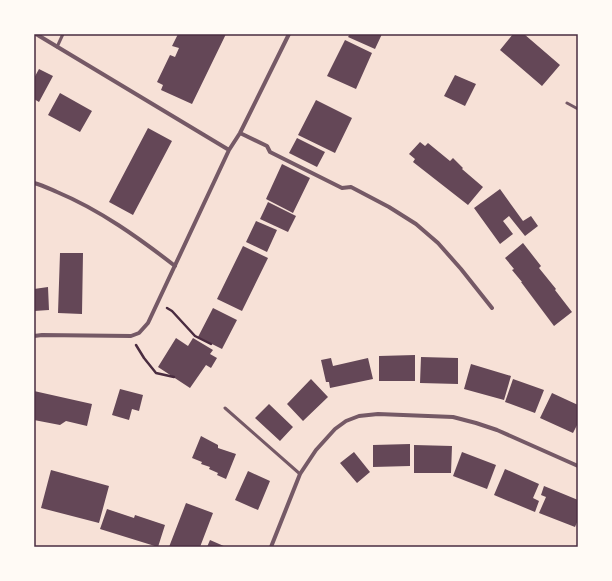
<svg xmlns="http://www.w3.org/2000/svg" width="612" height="581" font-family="'Source Serif 4',serif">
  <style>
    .building { fill: #644757 }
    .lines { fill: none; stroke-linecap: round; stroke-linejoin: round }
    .path { stroke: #4a2c40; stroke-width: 2.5 }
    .service { stroke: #755966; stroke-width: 3 }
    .minor { stroke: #755966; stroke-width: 4 }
    .neatline { fill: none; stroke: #4a2c40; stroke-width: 1.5 }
  </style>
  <rect width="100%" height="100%" fill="#f7e1d7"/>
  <!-- building -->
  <path class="building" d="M 178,34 L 226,34 L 192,104 L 161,90 L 163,85 L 157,82 L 170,55 L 175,57 L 179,48 L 172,46 Z
    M 350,34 L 382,34 L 375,49 L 348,37 Z
    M 513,34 L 524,34 L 560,65 L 542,86 L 500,50 Z
    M 345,40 L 372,53 L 356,89 L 327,76 Z
    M 39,69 L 53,76 L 39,102 L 34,99 L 34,78 Z
    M 455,75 L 476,84 L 465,106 L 444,96 Z
    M 60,93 L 92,111 L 80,132 L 48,115 Z
    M 316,100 L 352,118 L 335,153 L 298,135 Z
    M 148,128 L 172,141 L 133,215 L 109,202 Z
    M 297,138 L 325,152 L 317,167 L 289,153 Z
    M 420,142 L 425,146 L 428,143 L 450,161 L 453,158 L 463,168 L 462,169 L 483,187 L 468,205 L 413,162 L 415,159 L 409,154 Z
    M 282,164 L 310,178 L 293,213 L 266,199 Z
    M 500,189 L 523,221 L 531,216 L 538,226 L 525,236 L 509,216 L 503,221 L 513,234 L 500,244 L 474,208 Z
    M 268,202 L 296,216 L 288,232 L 260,219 Z
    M 256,221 L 277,230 L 267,252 L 246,242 Z
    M 523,243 L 541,266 L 539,268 L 556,289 L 555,290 L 572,312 L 554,326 L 521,282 L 522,282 L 512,270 L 514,269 L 505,258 Z
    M 243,246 L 268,258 L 242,311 L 217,299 Z
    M 60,253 L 83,253 L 82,314 L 58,313 Z
    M 48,287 L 49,310 L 34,311 L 34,289 Z
    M 213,308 L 237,320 L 222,349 L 198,337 Z
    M 176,338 L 188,346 L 193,338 L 213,350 L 210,354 L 217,358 L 211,368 L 206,365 L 190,388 L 158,367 Z
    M 415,355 L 415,381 L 379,381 L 379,356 Z
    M 421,357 L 458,358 L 458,384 L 420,383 Z
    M 331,358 L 333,366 L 368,358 L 373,379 L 330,388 L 329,382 L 326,382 L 321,360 Z
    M 471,364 L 511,376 L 504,400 L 464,389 Z
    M 311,379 L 328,397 L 303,421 L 287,404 Z
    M 513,379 L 544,390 L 535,413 L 505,402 Z
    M 120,389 L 143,395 L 139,411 L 132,409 L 129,420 L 112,415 Z
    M 34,391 L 92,404 L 87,426 L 66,421 L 60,425 L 34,420 Z
    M 552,393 L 578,405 L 578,423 L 573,433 L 540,418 Z
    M 269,404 L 293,427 L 280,441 L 255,418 Z
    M 201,436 L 218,445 L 218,448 L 236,454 L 226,479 L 217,475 L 218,473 L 209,469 L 210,467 L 201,464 L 202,462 L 192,458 Z
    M 410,444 L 410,466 L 373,467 L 373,445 Z
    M 414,445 L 452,446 L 451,473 L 414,473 Z
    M 354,452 L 370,472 L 357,483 L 340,463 Z
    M 462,452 L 496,465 L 487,489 L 453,476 Z
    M 505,469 L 539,484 L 533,498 L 539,501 L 535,512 L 494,495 Z
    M 51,470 L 109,486 L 99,523 L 41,508 Z
    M 248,471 L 270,481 L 258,510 L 235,500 Z
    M 544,486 L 578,500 L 578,520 L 575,527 L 539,513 L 546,497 L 541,495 Z
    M 186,503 L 213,513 L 200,547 L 169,547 Z
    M 107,509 L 134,518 L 135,515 L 165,525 L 158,547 L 100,529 Z
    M 210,540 L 226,547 L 207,547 Z"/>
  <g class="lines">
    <!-- path -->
    <path class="path" d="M 167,308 L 172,311 L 195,336 L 211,344
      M 136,345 L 144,358 L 156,373 L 174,377"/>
    <!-- service -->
    <path class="service" d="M 57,47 L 63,34
      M 567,103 L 578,109
      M 225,408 L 300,474"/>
    <!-- minor -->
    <path class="minor" d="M 36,34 L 229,150
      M 240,133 L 267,146 L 270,152 L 342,188 L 351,187 L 389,207 L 416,224 L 438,243 L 461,269 L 492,308
      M 34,183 C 42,185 50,189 57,192 C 100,210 139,238 175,266
      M 34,336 L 42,335 L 131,336 L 139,333 L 148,323 L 229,150 L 240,133 L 289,34
      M 271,547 L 300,474 L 316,450 L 335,429 L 346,421 L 359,416 L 378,414 L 453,417 L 476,423 L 497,430 L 578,466"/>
  </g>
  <!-- border -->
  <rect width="612" height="581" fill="none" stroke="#fffaf5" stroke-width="70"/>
  <rect x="35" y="35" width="542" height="511" class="neatline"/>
</svg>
